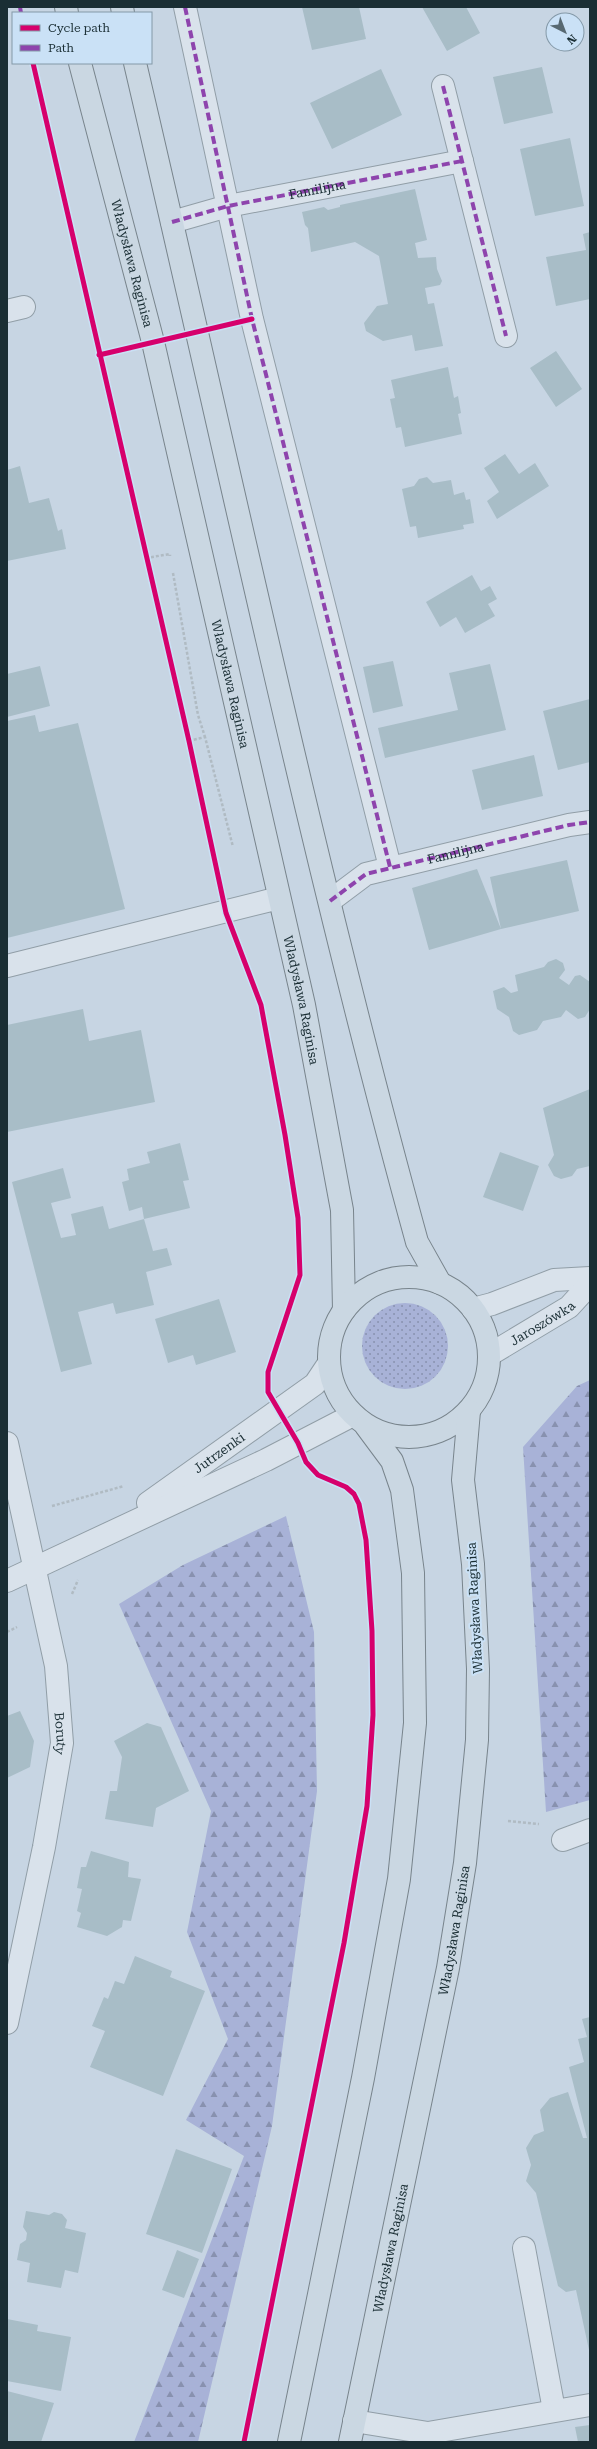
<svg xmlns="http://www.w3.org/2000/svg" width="597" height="2449" font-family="'Roboto Serif',serif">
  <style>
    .grass { fill: url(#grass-dots) }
    .forest { fill: url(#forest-firs) }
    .building { fill: #a8bdc7 }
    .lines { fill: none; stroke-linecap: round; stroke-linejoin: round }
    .minor-casing { stroke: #919ea7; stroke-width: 24 }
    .major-casing { stroke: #78848c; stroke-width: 24 }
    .path { stroke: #b0bbc3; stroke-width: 2.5; stroke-dasharray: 3 2; stroke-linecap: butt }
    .minor { stroke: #d9e2eb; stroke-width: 22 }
    .major { stroke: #cad7e2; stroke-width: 22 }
    .quiet { stroke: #8e44ad; stroke-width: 4; stroke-dasharray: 8 4; stroke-linecap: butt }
    .cycleway-casing { stroke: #cae1f6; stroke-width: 8 }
    .cycleway { stroke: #d6006c; stroke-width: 5 }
    .labels { text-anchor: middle; stroke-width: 4; stroke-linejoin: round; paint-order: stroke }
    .street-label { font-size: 13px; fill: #1a2e34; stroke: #cae1f6 }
  </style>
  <defs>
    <pattern id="grass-dots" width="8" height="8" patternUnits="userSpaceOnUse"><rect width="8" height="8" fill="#a8b2d7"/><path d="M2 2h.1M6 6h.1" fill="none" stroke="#8891af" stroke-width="1.8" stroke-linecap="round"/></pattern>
    <pattern id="forest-firs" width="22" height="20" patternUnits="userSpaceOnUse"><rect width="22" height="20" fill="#a8b2d7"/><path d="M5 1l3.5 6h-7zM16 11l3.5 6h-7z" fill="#8891af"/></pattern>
  </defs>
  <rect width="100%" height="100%" fill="#c7d5e3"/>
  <!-- grass -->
  <path class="grass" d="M362 1346a43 43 0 1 1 86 0a43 43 0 1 1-86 0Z"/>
  <!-- forest -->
  <path class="forest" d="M 590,1380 L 590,1800 L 546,1812 L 523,1447 L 577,1386 Z
    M 286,1516 L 314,1632 L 317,1791 L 272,2126 L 198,2442 L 134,2442 L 244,2156 L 186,2120 L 228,2039 L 187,1932 L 211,1811 L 119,1604 L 183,1565 Z"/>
  <!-- building -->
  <path class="building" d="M 302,7 L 359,7 L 366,39 L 312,50 Z
    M 422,7 L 466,7 L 480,33 L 447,51 Z
    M 542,67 L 553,113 L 504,124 L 493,77 Z
    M 381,69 L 402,115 L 332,149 L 310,103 Z
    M 570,138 L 584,206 L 535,216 L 520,149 Z
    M 415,189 L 427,240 L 415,243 L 418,258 L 436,257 L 437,269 L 442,281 L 440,285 L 425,288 L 428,304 L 434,303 L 443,346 L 415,351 L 412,335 L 383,341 L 366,331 L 364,323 L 377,306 L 388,304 L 379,256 L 355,242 L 311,252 L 308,228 L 305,225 L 302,212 L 324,207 L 328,210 L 340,207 L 340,205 Z
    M 590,232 L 590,299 L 556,306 L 546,257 L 586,250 L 583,234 Z
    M 556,351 L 582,389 L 556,407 L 530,368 Z
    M 448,367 L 454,398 L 458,396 L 461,413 L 458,414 L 462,434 L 405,447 L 401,427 L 396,428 L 390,399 L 395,398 L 391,380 Z
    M 505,454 L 519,474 L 535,463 L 549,486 L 497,519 L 487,501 L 499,492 L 484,468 Z
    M 20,466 L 29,503 L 49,498 L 58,531 L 62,529 L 66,549 L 7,561 L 7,470 Z
    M 427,477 L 433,483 L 451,480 L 454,495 L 464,492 L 466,500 L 470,499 L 474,523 L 463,525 L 464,529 L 418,538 L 416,526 L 410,527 L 402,489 L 414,486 L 419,479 Z
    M 472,575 L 481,591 L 490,586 L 497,599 L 488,604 L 495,616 L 465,633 L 456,617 L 440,627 L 426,602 Z
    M 393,661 L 403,706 L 373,713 L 363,667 Z
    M 490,664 L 506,730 L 385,758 L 378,728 L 458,710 L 449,673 Z
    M 40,666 L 50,706 L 7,717 L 7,674 Z
    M 590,699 L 590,762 L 558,770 L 543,711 Z
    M 35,715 L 39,732 L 78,723 L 125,909 L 7,938 L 7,721 Z
    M 534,755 L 543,796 L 482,810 L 472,770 Z
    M 567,860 L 579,911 L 501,929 L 490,877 Z
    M 477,869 L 501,929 L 429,950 L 412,888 Z
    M 556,959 L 563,963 L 565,970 L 559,978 L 569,985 L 575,976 L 580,975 L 590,982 L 590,1009 L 585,1017 L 578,1019 L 566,1010 L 561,1017 L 543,1021 L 537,1030 L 519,1035 L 513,1031 L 509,1017 L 497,1009 L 493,991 L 504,987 L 511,993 L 518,991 L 515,975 L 544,967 L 548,962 Z
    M 83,1009 L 89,1041 L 141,1030 L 155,1102 L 7,1132 L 7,1025 Z
    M 590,1089 L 590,1166 L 577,1169 L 572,1176 L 561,1179 L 554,1176 L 548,1165 L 554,1155 L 543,1108 Z
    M 180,1143 L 189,1180 L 183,1181 L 190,1208 L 144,1219 L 142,1207 L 129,1211 L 122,1182 L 129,1180 L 127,1169 L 150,1163 L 147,1152 Z
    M 500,1152 L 539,1166 L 523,1211 L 483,1197 Z
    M 63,1168 L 71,1198 L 51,1203 L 61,1238 L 76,1235 L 71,1214 L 103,1206 L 109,1229 L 144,1219 L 153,1251 L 167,1248 L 172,1265 L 146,1272 L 154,1305 L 116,1314 L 113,1303 L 78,1312 L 92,1364 L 61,1372 L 12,1182 Z
    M 219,1299 L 236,1352 L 196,1365 L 193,1355 L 168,1363 L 155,1319 Z
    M 20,1711 L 34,1741 L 30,1767 L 7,1778 L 7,1716 Z
    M 147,1723 L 161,1727 L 189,1791 L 156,1808 L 153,1827 L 105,1819 L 110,1791 L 117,1791 L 122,1757 L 114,1741 Z
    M 91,1851 L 129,1862 L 128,1877 L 141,1879 L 131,1921 L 123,1920 L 122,1927 L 107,1936 L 77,1927 L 81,1913 L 77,1911 L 82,1889 L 77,1888 L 81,1867 L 86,1867 Z
    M 135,1956 L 172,1971 L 170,1977 L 205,1991 L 163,2096 L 90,2067 L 105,2031 L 92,2026 L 104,1997 L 108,1999 L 115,1981 L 124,1984 Z
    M 590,2017 L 590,2350 L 589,2350 L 576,2290 L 566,2292 L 558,2286 L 536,2193 L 526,2181 L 531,2165 L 526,2148 L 534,2135 L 544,2131 L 540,2110 L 550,2098 L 568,2092 L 583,2138 L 587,2138 L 569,2067 L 584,2062 L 578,2039 L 587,2037 L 582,2019 Z
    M 176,2149 L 232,2169 L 202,2253 L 146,2234 Z
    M 26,2211 L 49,2215 L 54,2212 L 62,2214 L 67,2220 L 65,2228 L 86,2233 L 78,2273 L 65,2270 L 61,2288 L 27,2282 L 30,2263 L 17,2260 L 20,2244 L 26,2240 L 27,2233 L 23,2227 Z
    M 177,2250 L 199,2259 L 184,2298 L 162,2290 Z
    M 7,2319 L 38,2325 L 37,2331 L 71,2337 L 61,2391 L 7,2381 Z
    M 7,2391 L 54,2403 L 41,2442 L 7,2442 Z
    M 590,2425 L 590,2442 L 578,2442 L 575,2427 Z"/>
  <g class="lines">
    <defs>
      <g id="minor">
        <path d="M 185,7 L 252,319 L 390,867"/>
        <path d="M 443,86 L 506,336"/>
        <path d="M 172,222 L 228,206 L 462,161"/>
        <path d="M 7,311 L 24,307"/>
        <path id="s1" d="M 330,901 L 366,874 L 569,825 L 590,822"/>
        <path d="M 7,966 L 279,898"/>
        <path d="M 473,1309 L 492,1304 L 554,1280 L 590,1278"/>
        <path id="s2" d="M 489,1355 L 569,1307 L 590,1284"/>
        <path id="s3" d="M 7,1443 L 56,1666 L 62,1743 L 44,1847 L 7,2023"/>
        <path id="s4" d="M 148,1503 L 315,1384 L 329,1363"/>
        <path d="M 7,1581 L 266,1460 L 353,1415"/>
        <path d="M 563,1840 L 590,1830"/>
        <path d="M 524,2248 L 554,2410"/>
        <path d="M 354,2421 L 428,2433 L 590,2405"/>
      </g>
      <g id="major">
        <path d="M 66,7 L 67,13"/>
        <path d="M 122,7 L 123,13"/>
        <path id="s5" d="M 80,63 L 153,342 L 304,1005 L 342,1210 L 344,1310"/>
        <path d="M 135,63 C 227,456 310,853 417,1242 L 440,1283"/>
        <circle cx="409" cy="1357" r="80"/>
        <path d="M 289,2442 L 363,2078 L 399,1879 L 415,1723 L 413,1573 L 402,1490 L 392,1461 L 366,1426"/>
        <path id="s6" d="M 350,2442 L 448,1968 L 465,1863 L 477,1740 L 478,1669 L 473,1564 L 463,1480 L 469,1411"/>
      </g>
    </defs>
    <!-- minor casing -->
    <use href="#minor" class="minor-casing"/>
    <!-- major casing -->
    <use href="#major" class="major-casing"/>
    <!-- path -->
    <path class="path" d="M 146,558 L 170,554 L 170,556
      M 173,573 L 198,715 L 205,737
      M 189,741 L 205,737 L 233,847
      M 52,1506 L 124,1486
      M 72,1594 L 78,1580
      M 7,1632 L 17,1627
      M 508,1821 L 539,1824"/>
    <!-- minor -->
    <use href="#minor" class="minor"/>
    <!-- major -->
    <use href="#major" class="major"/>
    <!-- quiet -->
    <g class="quiet">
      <path d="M 20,7 L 21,13"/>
      <path d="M 185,7 L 252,319 L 390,867"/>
      <path d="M 443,86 L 506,336"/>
      <path id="s7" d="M 172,222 L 228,206 L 462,161"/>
      <path d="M 330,901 L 366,874 L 569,825 L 590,822"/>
    </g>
    <defs>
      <path id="cycleway" d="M 33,63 L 189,741 L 226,913 L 261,1005 L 285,1135 L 298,1218 L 300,1275 L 268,1372 L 268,1392 L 298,1443 L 306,1462 L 318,1475 L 346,1487 L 354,1494 L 359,1504 L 366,1540 L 372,1631 L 373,1715 L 367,1806 L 344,1943 L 244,2442
        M 99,355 L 252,319"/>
    </defs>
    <!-- cycleway casing -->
    <use href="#cycleway" class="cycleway-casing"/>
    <!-- cycleway -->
    <use href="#cycleway" class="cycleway"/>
  </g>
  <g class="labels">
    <!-- street labels -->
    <g class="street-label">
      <text dy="5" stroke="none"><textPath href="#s7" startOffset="149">Familijna</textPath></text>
      <text dy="5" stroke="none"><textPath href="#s5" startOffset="207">Władysława Raginisa</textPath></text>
      <text dy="5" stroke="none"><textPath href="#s5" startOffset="639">Władysława Raginisa</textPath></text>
      <text dy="5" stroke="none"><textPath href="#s1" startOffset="137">Familijna</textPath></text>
      <text dy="5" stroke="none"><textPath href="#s5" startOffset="963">Władysława Raginisa</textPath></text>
      <text dy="5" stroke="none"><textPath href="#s2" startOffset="62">Jaroszówka</textPath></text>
      <text dy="5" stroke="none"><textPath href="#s4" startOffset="87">Jutrzenki</textPath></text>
      <text transform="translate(474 1608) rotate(-93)" y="5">Władysława Raginisa</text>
      <text dy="5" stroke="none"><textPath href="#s3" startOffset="296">Boruty</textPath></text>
      <text dy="5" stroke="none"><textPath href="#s6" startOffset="522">Władysława Raginisa</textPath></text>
      <text dy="5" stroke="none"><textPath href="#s6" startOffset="198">Władysława Raginisa</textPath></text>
    </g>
  </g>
  <!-- border -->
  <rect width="597" height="2449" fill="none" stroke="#1a2e34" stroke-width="16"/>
  <!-- legend -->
  <rect x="12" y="12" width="140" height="52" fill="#cae1f6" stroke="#8499a8"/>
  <rect x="20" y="25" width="20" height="6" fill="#d6006c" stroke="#8499a8"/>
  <text x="48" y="32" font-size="12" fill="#1a2e34">Cycle path</text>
  <rect x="20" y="45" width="20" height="6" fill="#8e44ad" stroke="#8499a8"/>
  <text x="48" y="52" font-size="12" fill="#1a2e34">Path</text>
  <!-- north arrow -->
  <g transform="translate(565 32) rotate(138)"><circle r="19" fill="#cae1f6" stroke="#8499a8"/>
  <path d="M0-3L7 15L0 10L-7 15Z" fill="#576871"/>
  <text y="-6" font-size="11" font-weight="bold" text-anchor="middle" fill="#1a2e34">N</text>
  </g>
</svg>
